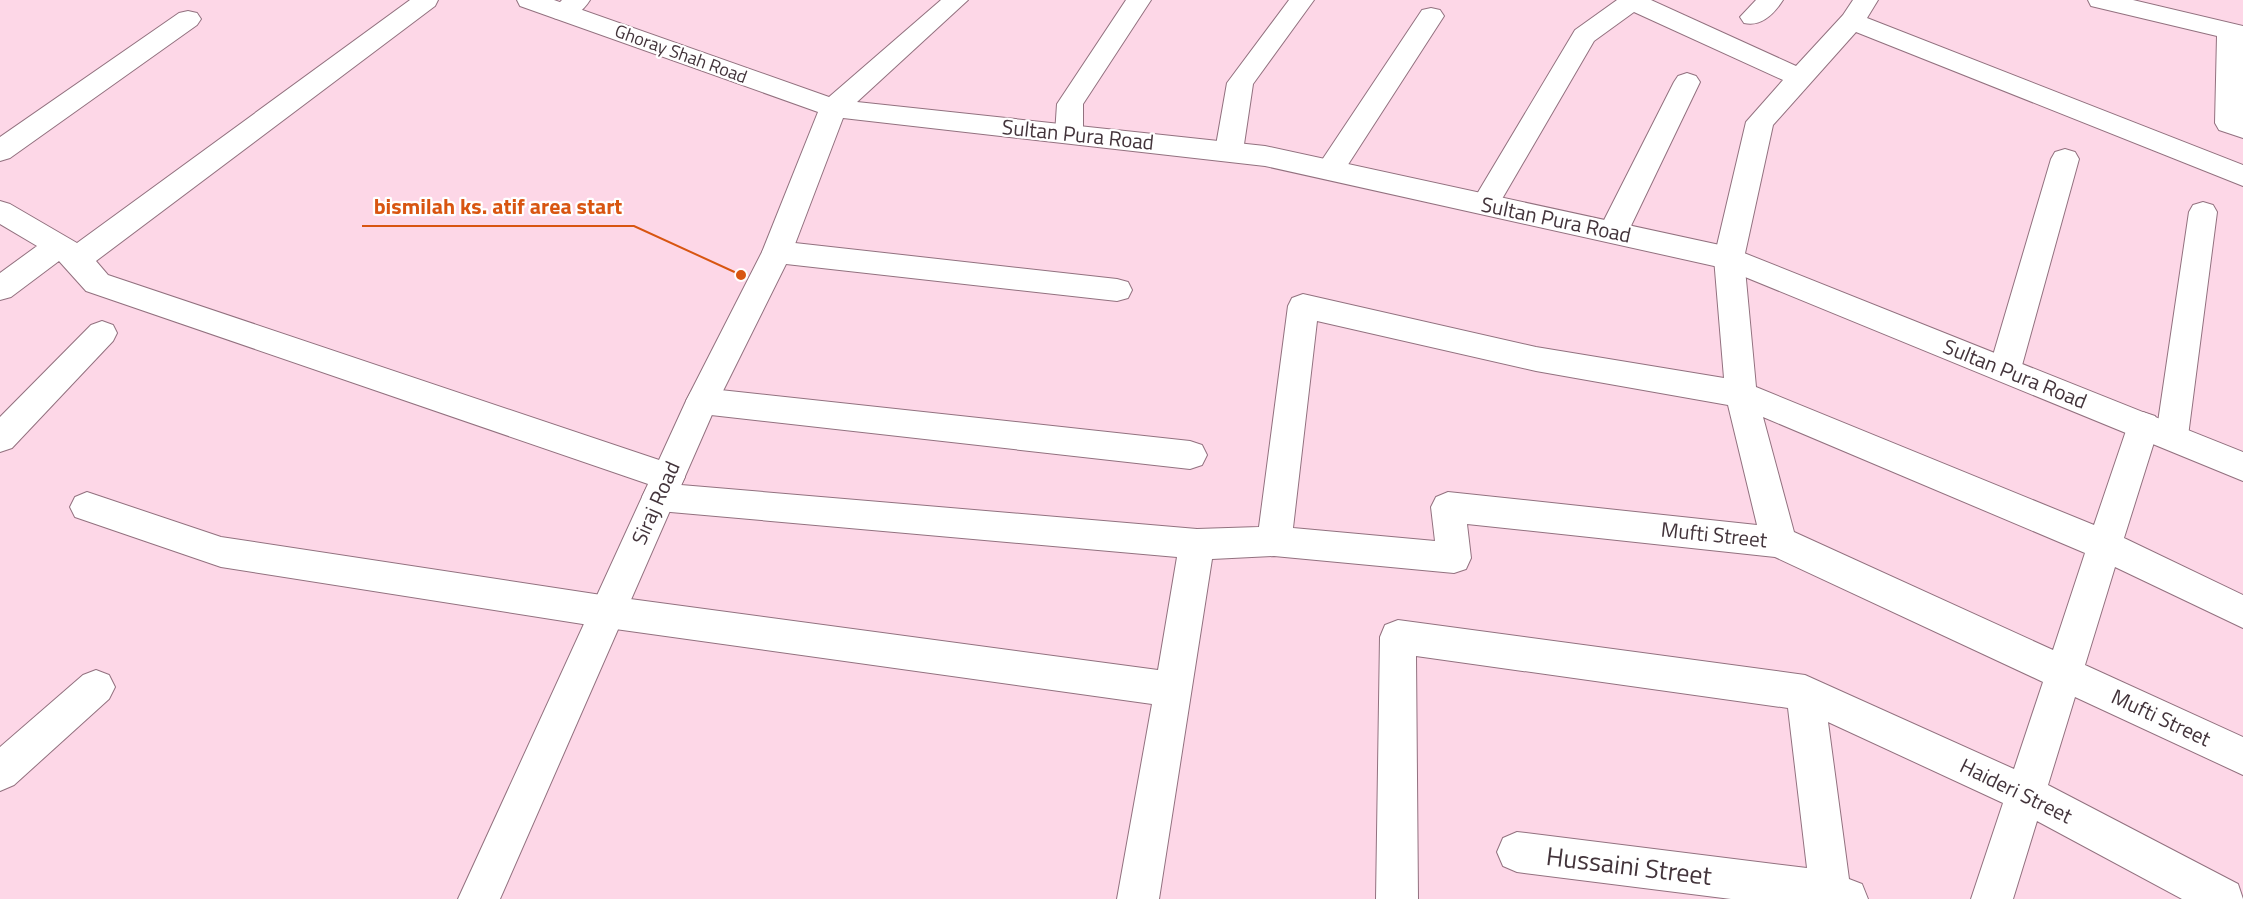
<svg xmlns="http://www.w3.org/2000/svg" width="2243" height="899" font-family="'Titillium Web',sans-serif">
  <style>
    .lines { fill: none; stroke-linecap: round; stroke-linejoin: round }
    .minor-casing { stroke: #92717f; stroke-width: 2 }
    .major-casing { stroke: #92717f; stroke-width: 2 }
    .minor { fill: #fff; fill-rule: evenodd }
    .major { fill: #fff; fill-rule: evenodd }
    .labels { text-anchor: middle; stroke-width: 4.5; stroke-linejoin: round; paint-order: stroke }
    .far-street-label { font-size: 18px; fill: #43343b; stroke: #fff }
    .street-label { font-size: 21px; fill: #43343b; stroke: #fff }
    .near-street-label { font-size: 26px; fill: #43343b; stroke: #fff }
    .leader { fill: none; stroke: #d85511; stroke-width: 2 }
    .callout-dot { fill: #d85511; stroke: #fff; stroke-width: 2 }
    .callout-label { font-size: 22px; text-anchor: middle; font-weight: bold; fill: #d85511; stroke: #fff; stroke-width: 4.5; stroke-linejoin: round; paint-order: stroke }
  </style>
  <rect width="100%" height="100%" fill="#fdd7e7"/>
  <g class="lines">
    <defs>
      <path id="minor" d="M 410,0 L 438,0 L 435,6 L 96,261 L 108,275 L 680,467 L 685,477 L 681,485 L 1197,529 L 1259,527 L 1288,306 L 1292,298 L 1303,294 L 1536,347 L 1724,378 L 1714,258 L 1746,122 L 1783,80 L 1634,12 L 1594,41 L 1495,211 L 1485,214 L 1475,211 L 1471,204 L 1575,30 L 1617,0 L 1651,0 L 1796,66 L 1843,15 L 1853,0 L 1878,0 L 1867,18 L 2243,165 L 2243,186 L 1856,32 L 1773,125 L 1744,258 L 1756,387 L 2094,525 L 2131,416 L 2143,412 L 2155,416 L 2158,422 L 2189,212 L 2193,205 L 2203,202 L 2213,205 L 2217,212 L 2188,436 L 2184,446 L 2172,449 L 2160,446 L 2156,436 L 2124,538 L 2243,595 L 2243,628 L 2115,567 L 2085,665 L 2243,737 L 2243,775 L 2075,697 L 2048,785 L 2238,884 L 2243,899 L 2182,899 L 2037,821 L 2013,899 L 1971,899 L 2003,803 L 1828,722 L 1849,879 L 1862,884 L 1868,899 L 1731,899 L 1517,872 L 1503,866 L 1497,852 L 1503,838 L 1517,832 L 1807,868 L 1788,708 L 1416,656 L 1418,899 L 1376,899 L 1380,637 L 1385,625 L 1398,620 L 1805,675 L 2014,769 L 2043,682 L 1775,557 L 1467,524 L 1471,558 L 1466,569 L 1454,573 L 1274,556 L 1212,559 L 1159,899 L 1117,899 L 1152,704 L 608,628 L 221,567 L 75,517 L 70,507 L 75,497 L 87,492 L 221,537 L 608,596 L 1158,670 L 1177,557 L 659,511 L 647,507 L 642,497 L 647,487 L 651,485 L 86,291 L 59,261 L 11,297 L 0,300 L 0,273 L 37,246 L 0,224 L 0,201 L 10,204 L 77,243 ZM 1317,321 L 1536,371 L 1728,405 L 1757,525 L 1448,492 L 1436,497 L 1431,507 L 1435,541 L 1293,528 ZM 1763,417 L 2085,553 L 2053,650 L 1794,532 Z
        M 562,0 L 590,0 C 582,13 569,22 554,18 L 550,12 Z
        M 1126,0 L 1151,0 L 1083,104 L 1083,134 L 1079,141 L 1069,143 L 1059,141 L 1055,134 L 1057,104 Z
        M 1289,0 L 1314,0 L 1253,84 L 1243,151 L 1239,158 L 1229,161 L 1219,158 L 1215,151 L 1227,83 Z
        M 1756,0 L 1783,0 C 1774,14 1761,27 1744,23 L 1740,17 Z
        M 2088,0 L 2133,0 L 2243,26 L 2243,138 L 2219,130 L 2215,123 L 2217,36 L 2091,6 Z
        M 1431,8 L 1440,10 L 1444,16 L 1340,177 L 1330,180 L 1320,177 L 1316,170 L 1320,163 L 1422,10 Z
        M 188,11 L 197,13 L 201,19 L 197,25 L 10,158 L 0,161 L 0,137 L 179,13 Z
        M 1687,73 L 1696,76 L 1700,82 L 1628,232 L 1623,240 L 1613,243 L 1603,240 L 1598,232 L 1674,82 L 1678,76 Z
        M 2065,149 L 2075,152 L 2079,159 L 2021,369 L 2016,378 L 2005,382 L 1994,378 L 1989,369 L 2051,159 L 2055,152 Z
        M 777,241 L 1117,279 L 1128,282 L 1132,290 L 1128,298 L 1117,301 L 777,263 L 767,260 L 762,252 L 767,244 Z
        M 102,321 L 113,325 L 117,333 L 113,341 L 12,448 L 0,452 L 0,417 L 91,325 Z
        M 702,388 L 1190,441 L 1202,445 L 1207,455 L 1202,465 L 1190,469 L 702,414 L 691,410 L 686,401 L 691,392 Z
        M 96,670 L 109,675 L 115,687 L 109,699 L 14,785 L 0,791 L 0,747 L 83,675 Z"/>
      <path id="major" d="M 517,0 L 554,0 L 829,97 L 941,0 L 968,0 L 857,102 L 1265,146 L 1729,247 L 2243,452 L 2243,481 L 1723,268 L 1265,166 L 843,118 L 792,252 L 718,401 L 500,899 L 458,899 L 686,401 L 762,252 L 818,112 L 520,6 Z"/>
    </defs>
    <!-- minor casing -->
    <use href="#minor" class="minor-casing"/>
    <!-- major casing -->
    <use href="#major" class="major-casing"/>
    <!-- minor -->
    <use href="#minor" class="minor"/>
    <!-- major -->
    <use href="#major" class="major"/>
  </g>
  <g class="labels">
    <!-- far-street labels -->
    <g class="far-street-label">
      <text transform="translate(681 54) rotate(20)" y="6">Ghoray Shah Road</text>
    </g>
    <!-- street labels -->
    <g class="street-label">
      <text transform="translate(1078 135) rotate(6)" y="7">Sultan Pura Road</text>
      <text transform="translate(1556 220) rotate(12)" y="7">Sultan Pura Road</text>
      <text transform="translate(2015 374) rotate(22)" y="7">Sultan Pura Road</text>
      <text transform="translate(656 503) rotate(-66)" y="7">Siraj Road</text>
      <text transform="translate(1714 535) rotate(6)" y="7">Mufti Street</text>
      <text transform="translate(2161 718) rotate(25)" y="7">Mufti Street</text>
      <text transform="translate(2016 791) rotate(26)" y="7">Haideri Street</text>
    </g>
    <!-- near-street labels -->
    <g class="near-street-label">
      <text transform="translate(1629 866) rotate(7)" y="9">Hussaini Street</text>
    </g>
  </g>
  <!-- callouts -->
  <path class="leader" d="M741 275L634 226H362"/>
  <circle class="callout-dot" cx="741" cy="275" r="6"/>
  <g class="callout-label">
    <text x="498" y="214">bismilah ks. atif area start</text>
  </g>
</svg>
